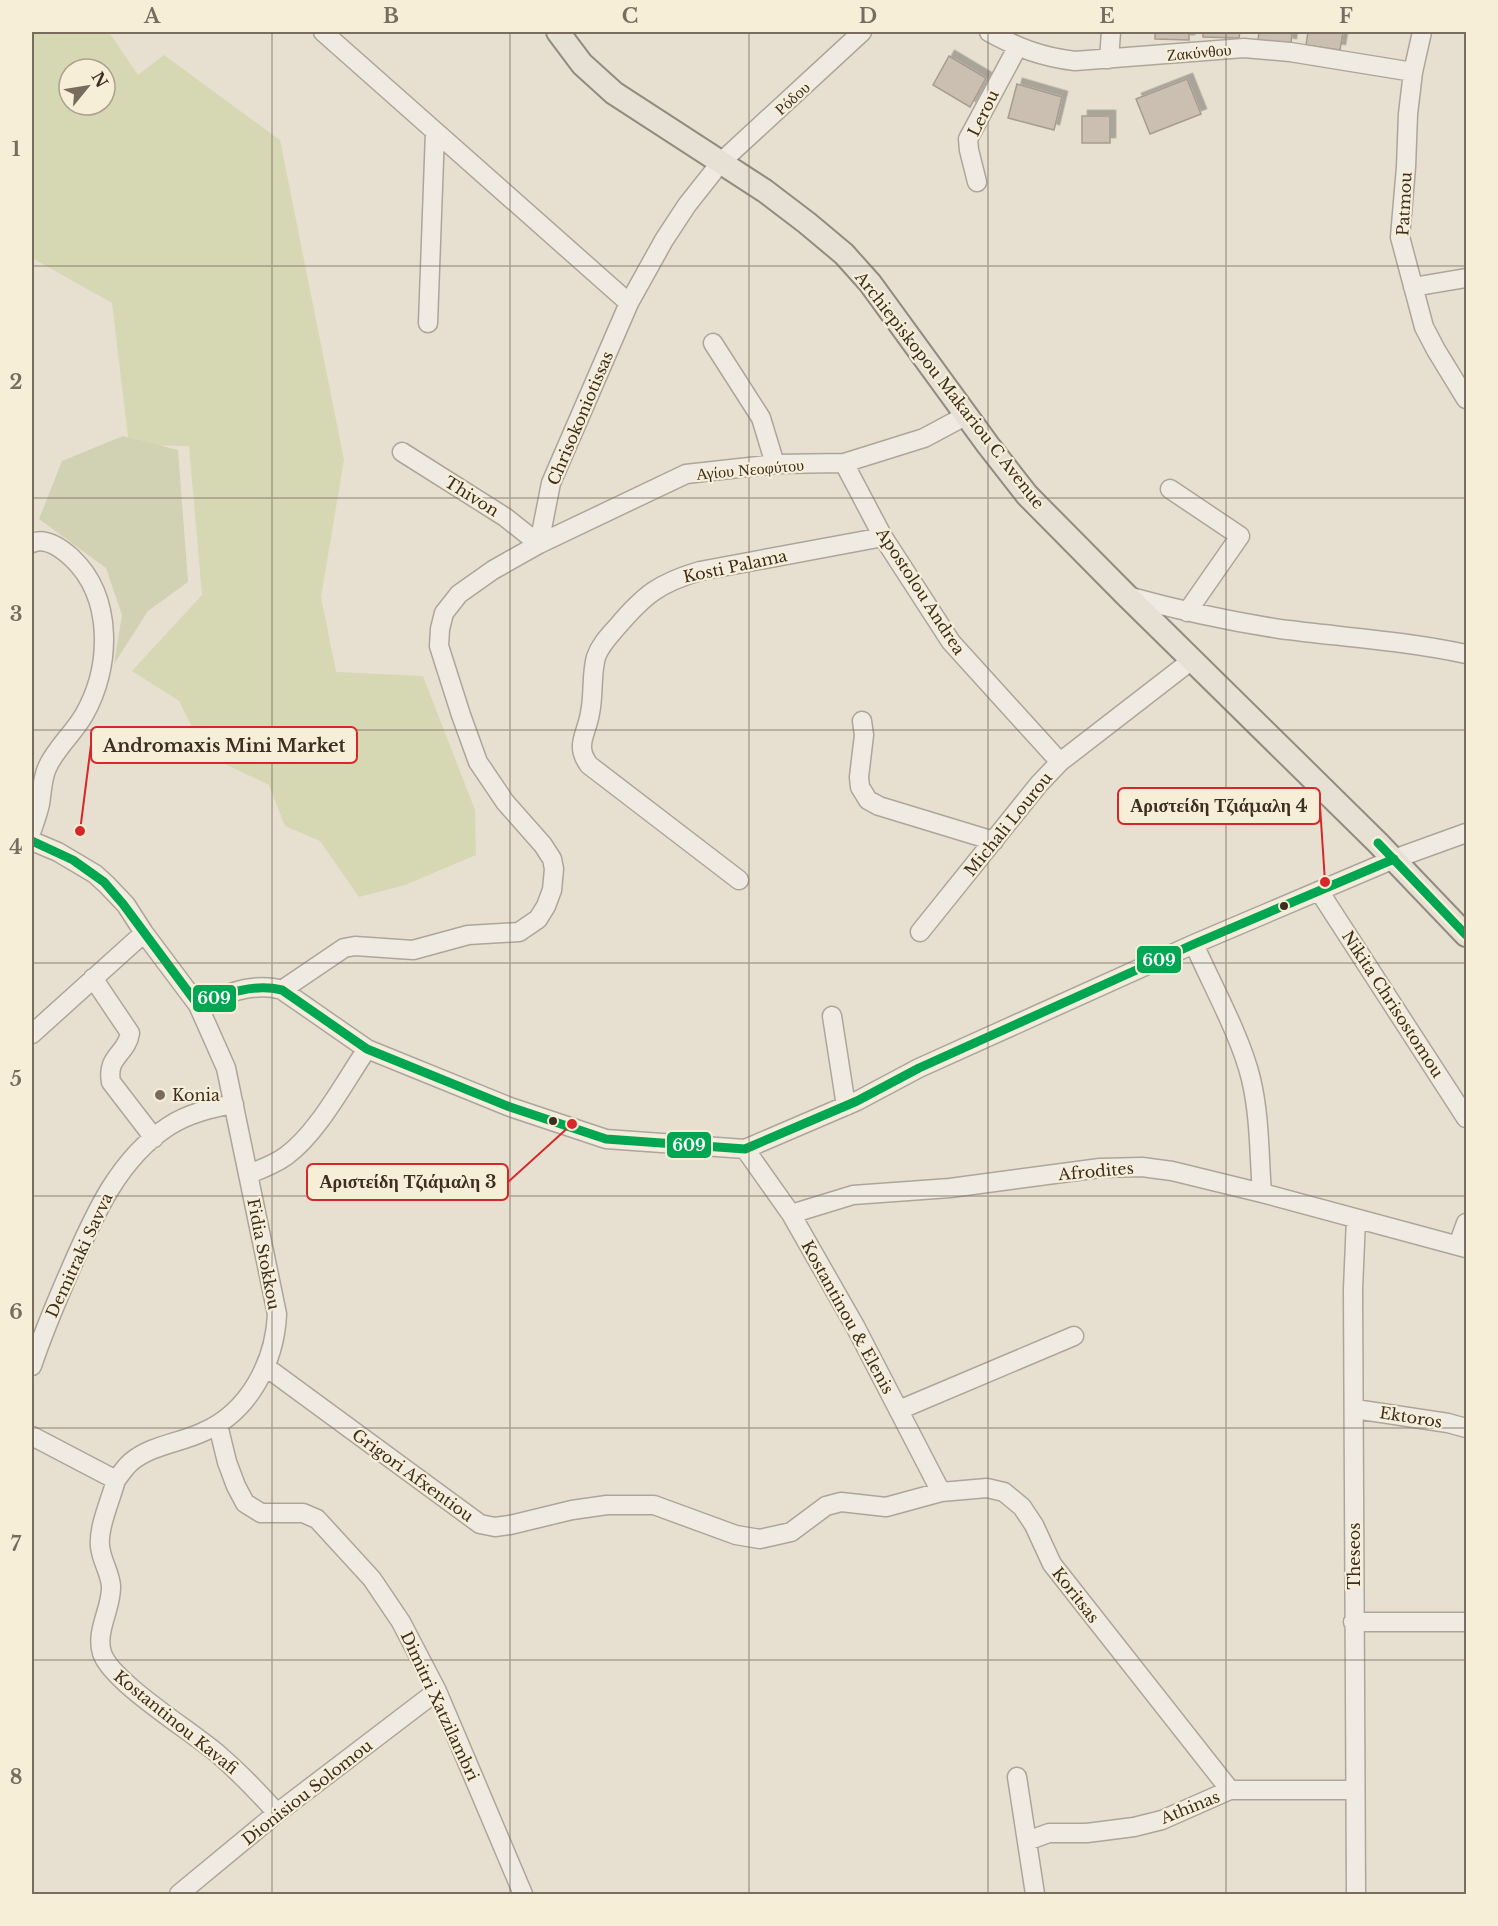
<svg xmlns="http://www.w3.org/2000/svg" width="1498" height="1926" font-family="'Libre Baskerville',serif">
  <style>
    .green { fill: #d6d7b3; fill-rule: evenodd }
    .cemetery { fill: #d1d1b3 }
    .building { fill: #cbbfb2; stroke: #a89c90; stroke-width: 1.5; filter: url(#shadow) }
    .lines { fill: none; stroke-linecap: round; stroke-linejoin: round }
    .minor-casing { stroke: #ada599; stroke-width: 21 }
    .major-casing { stroke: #928b80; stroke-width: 26 }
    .minor { stroke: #efebe3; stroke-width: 18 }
    .major { stroke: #e6e1d4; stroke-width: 22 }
    .bus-1-casing { stroke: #f7eed8; stroke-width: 14 }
    .bus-1 { stroke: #00a651; stroke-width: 9 }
    .grid { fill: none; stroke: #786c5e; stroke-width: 1.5; stroke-opacity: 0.55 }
    .bus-dot { fill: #3d2e20; stroke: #f7eed8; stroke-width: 2 }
    .poi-dot { fill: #786c5e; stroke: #f7eed8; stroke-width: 2 }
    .labels { text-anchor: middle; stroke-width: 4.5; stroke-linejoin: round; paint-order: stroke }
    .street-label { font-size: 16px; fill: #3d2e20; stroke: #f7eed8 }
    .poi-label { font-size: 16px; fill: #3d2e20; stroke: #f7eed8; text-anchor: start }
    .leader { fill: none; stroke: #d62828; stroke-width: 2 }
    .callout-dot { fill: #d62828; stroke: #f7eed8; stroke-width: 2 }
    .callout { fill: #f7eed8; stroke: #d62828; stroke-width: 2 }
    .callout-label { font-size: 18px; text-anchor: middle; font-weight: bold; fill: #3d2e20 }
    .line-badge { stroke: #f7eed8; stroke-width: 2 }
    .badge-label { font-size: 16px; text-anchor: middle; font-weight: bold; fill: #fff }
    .neatline { fill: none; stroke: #786c5e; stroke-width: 2 }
    .grid-label { font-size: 20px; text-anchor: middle; font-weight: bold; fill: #786c5e }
  </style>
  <defs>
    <filter id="shadow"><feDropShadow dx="5.5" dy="-5.5" stdDeviation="0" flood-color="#0004"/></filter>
  </defs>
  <rect width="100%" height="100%" fill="#e7e0d1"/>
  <!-- green -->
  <path class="green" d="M 32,32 L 109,32 L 138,75 L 164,55 L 280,140 L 344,460 L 321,597 L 336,672 L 423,676 L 475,810 L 476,855 L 405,885 L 359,897 L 320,841 L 285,826 L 269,785 L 206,755 L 179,701 L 132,671 L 202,595 L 189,446 L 129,445 L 112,303 L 32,258 ZM 69,69 L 105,69 L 105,105 L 69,105 Z"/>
  <!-- cemetery -->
  <path class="cemetery" d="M 123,436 L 178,450 L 188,582 L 148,611 L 114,664 L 122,615 L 106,568 L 39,519 L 62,461 Z"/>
  <!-- building -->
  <path class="building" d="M 1155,32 L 1189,32 L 1189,40 L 1155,39 Z
    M 1203,32 L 1240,32 L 1239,38 L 1203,37 Z
    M 1259,32 L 1292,32 L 1291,44 L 1258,40 Z
    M 1308,32 L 1343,32 L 1340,50 L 1306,45 Z
    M 949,56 L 986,78 L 970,107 L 933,85 Z
    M 1187,79 L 1201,114 L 1150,134 L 1136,99 Z
    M 1017,84 L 1062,97 L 1054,130 L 1008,118 Z
    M 1082,116 L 1110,116 L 1110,143 L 1082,143 Z"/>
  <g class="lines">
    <defs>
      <path id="minor" d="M 323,32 L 629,303
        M 989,32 C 1018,48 1042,57 1075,61 L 1244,48 L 1290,52 L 1413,72
        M 1422,32 L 1413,72 L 1408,114 L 1406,167 L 1400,237 L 1424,327 L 1436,350 L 1466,399
        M 1109,59 L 1111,32
        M 977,182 L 969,150 L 968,139 L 1017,48
        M 1413,287 L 1466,278
        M 428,323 L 435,132
        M 713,343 L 761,418 L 775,464
        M 402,452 L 505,517 L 539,544
        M 844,463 L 883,537 L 951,642 L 1060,762
        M 1170,489 L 1240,536 L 1187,612
        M 32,543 C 46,537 61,548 72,558 C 114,598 111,668 84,715 C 73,734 55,749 47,768 C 42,779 42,792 40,804 C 38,813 35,821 32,830
        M 539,544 L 551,483 L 629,303 L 664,240 L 687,205 L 721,162 L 862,32
        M 1127,596 C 1178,610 1228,621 1280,629 C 1342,637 1405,641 1466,654
        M 862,721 L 864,735 L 859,777 L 860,787 L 868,800 L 879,806 L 994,841
        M 32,841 L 58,852 L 95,874 L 107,885 L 126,905 L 144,933 L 198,1005 L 226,1068 L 277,1314 C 275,1362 249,1412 203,1432 C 180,1443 151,1445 131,1462 C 125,1467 121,1474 116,1480 L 32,1436
        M 739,880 L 589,765 C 574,745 587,734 590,713 C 594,695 591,675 596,657 C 600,645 609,636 617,627 C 644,595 659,583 700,571 L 883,537
        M 1319,891 L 1466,1118
        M 920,932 L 1039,784 L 1060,762 L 1192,660
        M 1194,944 C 1212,985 1241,1037 1251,1079 C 1260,1117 1259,1155 1262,1193
        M 93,978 L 130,1033 C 127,1054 106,1056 111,1082 L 154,1138
        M 282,990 L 344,948 L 355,946 L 413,950 L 468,935 L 519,932 L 538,919 L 546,906 L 552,890 L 554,869 L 552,859 L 543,845 L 505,802 L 478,762 L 461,715 L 439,646 L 440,629 L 444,613 L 459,594 L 493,570 L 539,544 L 686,474 L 775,464 L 844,463 L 924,438 L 967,415
        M 198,1005 C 225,995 253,981 282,990 L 367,1049 L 510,1107 L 606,1139 L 745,1149 L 857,1101 L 919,1068 L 1194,944 L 1394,859 L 1466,833
        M 832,1016 L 846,1106
        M 32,1034 L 144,933
        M 745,1149 L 791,1214 L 855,1326 L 941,1492
        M 249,1174 C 262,1169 275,1164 286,1156 C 318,1133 345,1081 367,1049
        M 791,1214 L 853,1195 L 950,1188 L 1100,1168 L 1142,1167 L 1172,1171 L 1262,1193 L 1466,1248
        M 1458,1245 L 1466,1223
        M 32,1366 C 43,1333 57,1300 71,1268 C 94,1215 119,1158 169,1126 C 189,1113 212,1108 234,1104
        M 266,1367 L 480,1524 L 495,1527 L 510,1525 L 572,1510 L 607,1505 L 654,1505 L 736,1535 L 760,1539 L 791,1532 L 826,1506 L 841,1502 L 886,1507 L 941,1492 L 987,1488 L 1004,1492 L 1022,1507 L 1034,1525 L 1052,1564 L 1230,1790
        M 1355,1409 L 1448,1423 L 1466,1428
        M 899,1410 L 1074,1336
        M 218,1425 L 227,1462 L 236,1486 L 245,1503 L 261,1513 L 303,1513 L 317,1519 L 372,1579 L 401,1622 L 437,1691 L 523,1894
        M 116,1480 C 111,1499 98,1527 100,1546 C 101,1560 110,1572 111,1586 C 112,1608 95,1631 102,1653 C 111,1682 193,1732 219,1755 C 240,1773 259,1793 277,1813
        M 1353,1622 L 1466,1622
        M 1017,1777 L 1035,1894
        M 1027,1841 L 1049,1833 L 1087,1833 L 1134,1827 L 1162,1820 L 1230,1790 L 1355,1790
        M 179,1894 L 277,1813 L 437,1691
        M 1356,1894 L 1353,1289 L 1356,1219"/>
      <path id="major" d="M 558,32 L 582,64 L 614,93 L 765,191 L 807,223 L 844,254 L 870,283 L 988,445 L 1027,495 L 1126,595 L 1378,843 L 1466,935"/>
    </defs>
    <!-- minor casing -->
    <use href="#minor" class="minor-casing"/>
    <!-- major casing -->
    <use href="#major" class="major-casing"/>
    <!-- minor -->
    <use href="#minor" class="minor"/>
    <!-- major -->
    <use href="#major" class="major"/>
    <defs>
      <path id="bus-1" d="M 32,841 L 73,860 L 104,882 L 123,904 L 198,1005 C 226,994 252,983 282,990 L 367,1049 L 510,1107 L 606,1139 L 745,1149 L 857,1101 L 919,1068 L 1194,944 L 1394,859
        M 1378,843 L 1466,935"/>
    </defs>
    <!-- bus-1 casing -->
    <use href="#bus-1" class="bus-1-casing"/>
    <!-- bus-1 -->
    <use href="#bus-1" class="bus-1"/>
  </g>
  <!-- grid -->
  <path class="grid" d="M 272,32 L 272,1894M 510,32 L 510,1894M 749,32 L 749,1894M 988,32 L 988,1894M 1226,32 L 1226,1894M 32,266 L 1466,266M 32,498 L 1466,498M 32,730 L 1466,730M 32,963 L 1466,963M 32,1196 L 1466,1196M 32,1428 L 1466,1428M 32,1660 L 1466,1660"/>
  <!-- markers -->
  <g class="bus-dot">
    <circle cx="1284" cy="906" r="5"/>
    <circle cx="553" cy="1121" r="5"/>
  </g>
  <circle class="poi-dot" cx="160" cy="1095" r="6"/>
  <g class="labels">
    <!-- street labels -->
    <g class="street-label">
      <text transform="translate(1199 52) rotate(-5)" y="6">Ζακύνθου</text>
      <text transform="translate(792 98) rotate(-42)" y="6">Ρόδου</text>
      <text transform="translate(983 113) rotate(-64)" y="6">Lerou</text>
      <text transform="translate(1404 204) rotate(-87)" y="6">Patmou</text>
      <text transform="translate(950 390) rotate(52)" y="6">Archiepiskopou Makariou C Avenue</text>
      <text transform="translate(580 418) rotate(-67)" y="6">Chrisokoniotissas</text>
      <text transform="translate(750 469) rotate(-5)" y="6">Αγίου Νεοφύτου</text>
      <text transform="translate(472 496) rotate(32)" y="6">Thivon</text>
      <text transform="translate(735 566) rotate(-12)" y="6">Kosti Palama</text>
      <text transform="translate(921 591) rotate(57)" y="6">Apostolou Andrea</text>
      <text transform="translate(1008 824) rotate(-51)" y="6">Michali Lourou</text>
      <text transform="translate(1393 1004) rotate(57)" y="6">Nikita Chrisostomou</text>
      <text transform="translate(1096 1171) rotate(-5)" y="6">Afrodites</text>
      <text transform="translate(264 1254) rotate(79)" y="6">Fidia Stokkou</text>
      <text transform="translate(79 1255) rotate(-65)" y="6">Demitraki Savva</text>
      <text transform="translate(848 1317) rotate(61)" y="6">Kostantinou &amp; Elenis</text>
      <text transform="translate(1411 1417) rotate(9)" y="6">Ektoros</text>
      <text transform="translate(413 1475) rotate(36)" y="6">Grigori Afxentiou</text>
      <text transform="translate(1354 1556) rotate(-90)" y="6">Theseos</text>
      <text transform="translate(1076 1595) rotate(52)" y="6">Koritsas</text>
      <text transform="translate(440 1706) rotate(65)" y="6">Dimitri Xatzilambri</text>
      <text transform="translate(176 1722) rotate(39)" y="6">Kostantinou Kavafi</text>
      <text transform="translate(307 1792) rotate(-38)" y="6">Dionisiou Solomou</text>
      <text transform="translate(1190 1807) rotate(-22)" y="6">Athinas</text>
    </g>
    <!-- poi labels -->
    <g class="poi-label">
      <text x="172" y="1101">Konia</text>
    </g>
  </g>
  <!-- callouts -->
  <path class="leader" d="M80 831L91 745M1325 882L1320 806M572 1124L508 1182"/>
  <g class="callout-dot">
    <circle cx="80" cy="831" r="6"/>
    <circle cx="1325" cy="882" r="6"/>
    <circle cx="572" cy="1124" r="6"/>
  </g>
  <g class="callout">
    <rect x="91" y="727" width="266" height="36" rx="6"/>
    <rect x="1118" y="788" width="202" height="36" rx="6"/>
    <rect x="307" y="1164" width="201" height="36" rx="6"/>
  </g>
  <g class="callout-label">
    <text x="224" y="752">Andromaxis Mini Market</text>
    <text x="1219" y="812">Αριστείδη Τζιάμαλη 4</text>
    <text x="408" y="1188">Αριστείδη Τζιάμαλη 3</text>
  </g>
  <g class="line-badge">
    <rect x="1136" y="945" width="46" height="29" rx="6" fill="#00a651"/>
    <rect x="192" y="984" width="45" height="29" rx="6" fill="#00a651"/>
    <rect x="666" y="1131" width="46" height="28" rx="6" fill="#00a651"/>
  </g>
  <g class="badge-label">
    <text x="1159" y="966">609</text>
    <text x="214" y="1004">609</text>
    <text x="689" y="1151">609</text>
  </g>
  <!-- border -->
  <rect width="1498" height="1926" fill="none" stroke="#f7eed8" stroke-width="66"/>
  <!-- north arrow -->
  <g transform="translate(87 87) rotate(60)"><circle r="28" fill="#f7eed8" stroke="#ada18e" stroke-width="1.5"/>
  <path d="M0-4.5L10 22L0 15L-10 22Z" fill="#786c5e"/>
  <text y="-9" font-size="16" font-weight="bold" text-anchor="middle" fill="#3d2e20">N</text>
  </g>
  <rect x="33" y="33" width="1432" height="1860" class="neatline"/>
  <g class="grid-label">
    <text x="152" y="23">A</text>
    <text x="391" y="23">B</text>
    <text x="630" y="23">C</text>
    <text x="868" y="23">D</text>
    <text x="1107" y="23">E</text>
    <text x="1346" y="23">F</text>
    <text x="16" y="156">1</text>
    <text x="16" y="389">2</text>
    <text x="16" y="621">3</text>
    <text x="16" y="854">4</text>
    <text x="16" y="1086">5</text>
    <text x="16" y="1319">6</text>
    <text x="16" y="1551">7</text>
    <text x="16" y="1784">8</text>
  </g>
</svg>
